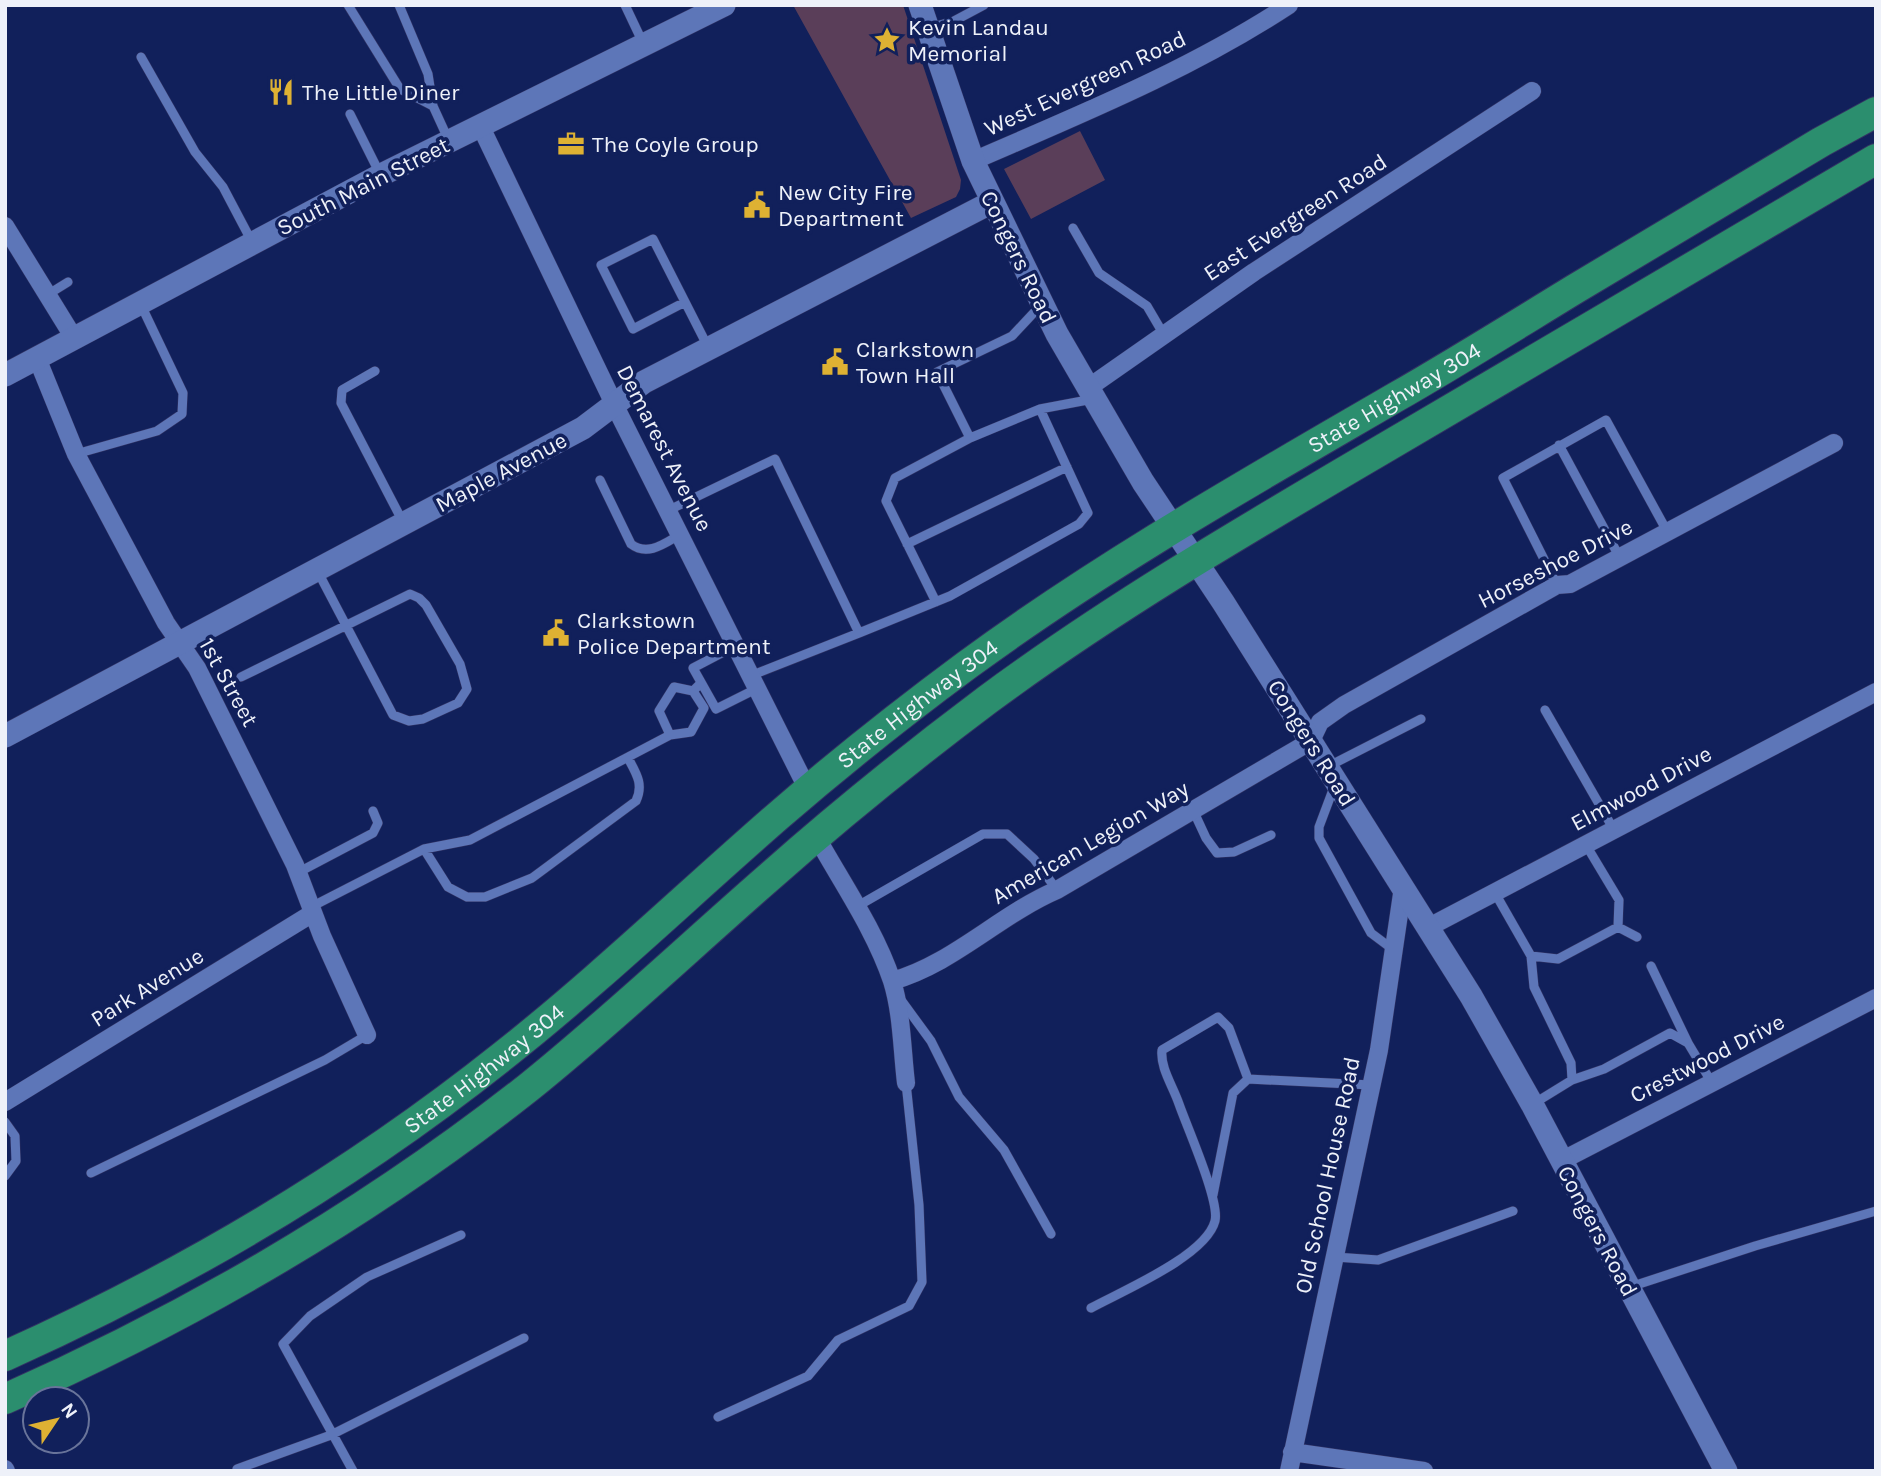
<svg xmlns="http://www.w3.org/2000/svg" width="1881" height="1476" font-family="Karla,sans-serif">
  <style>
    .green { fill: #5a3e59 }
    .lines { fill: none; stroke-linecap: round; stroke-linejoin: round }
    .service-casing { stroke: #323363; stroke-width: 10 }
    .minor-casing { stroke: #323363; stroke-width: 19 }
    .tertiary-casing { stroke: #323363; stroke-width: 24 }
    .primary-casing { stroke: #323363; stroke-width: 32 }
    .service { stroke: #5d76b8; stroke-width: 9 }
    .minor { stroke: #5d76b8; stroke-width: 18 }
    .tertiary { stroke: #5d76b8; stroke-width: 23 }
    .primary { stroke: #2b8e6e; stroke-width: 30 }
    .labels { text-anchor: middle; stroke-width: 7; stroke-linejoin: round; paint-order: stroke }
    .poi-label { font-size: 23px; fill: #eef1f9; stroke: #11205b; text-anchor: start }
    .street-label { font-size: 23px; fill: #eef1f9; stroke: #11205b }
  </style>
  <rect width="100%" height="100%" fill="#11205b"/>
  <!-- green -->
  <path class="green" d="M 793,5 L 903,5 L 961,180 L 960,189 L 956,197 L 911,218 Z
    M 1080,131 L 1105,180 L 1031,219 L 1004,169 Z"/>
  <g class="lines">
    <defs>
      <path id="service" d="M 348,5 L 400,89 L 433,106
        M 399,5 L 428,74 L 433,106 L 449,141
        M 625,5 L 643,43
        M 929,28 L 954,21 L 984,5
        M 141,57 L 195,152 L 223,187 L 252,242
        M 350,114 L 380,174
        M 1073,228 L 1099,273 L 1147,306 L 1164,335
        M 47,295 L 68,282
        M 685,302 L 633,329 L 601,265 L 653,239 L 708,347
        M 1041,305 L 1012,336 L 937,372 L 970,438 L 1040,409 L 1093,399
        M 375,371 L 342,390 L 341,403 L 404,524
        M 1559,445 L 1620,558
        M 76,454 L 157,431 L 182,414 L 183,393 L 141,305
        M 600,480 L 631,544 C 648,557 665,543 681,534
        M 669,510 L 775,459 L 859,633 L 750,676
        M 907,544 L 1067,467
        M 1557,585 L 1503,478 L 1606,420 L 1668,533
        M 936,602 L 886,501 L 895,478 L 970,438
        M 859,633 L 950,596 L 1079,524 L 1088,513 L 1040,409
        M 735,646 L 693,668 L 716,709 L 756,689
        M 241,677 L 410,594 L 419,598 L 426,605 L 460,664 L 467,689 L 458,703 L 423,719 L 409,721 L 393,715 L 318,572
        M 693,691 L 704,708 L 691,732 L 670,735 L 659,711 L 674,687 L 693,691 L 701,683
        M 1545,710 L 1614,830
        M 1329,766 L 1421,719
        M 1334,787 L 1319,827 L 1319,838 L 1371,933 L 1395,951
        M 1193,810 L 1206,838 L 1217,853 L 1234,852 L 1271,835
        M 1586,845 L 1619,900 L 1618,927
        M 424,849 L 448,887 L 467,897 L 485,897 L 532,878 L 636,801 C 644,784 636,773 628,758
        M 299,872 L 373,833 L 378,823 L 373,811
        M 1495,893 L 1531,956 L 1558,959 L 1618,927
        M 311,907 L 424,849 L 470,840 L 670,735
        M 856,907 L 983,834 L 1007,834 L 1034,859 L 1057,890
        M 1618,927 L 1637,937
        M 1531,956 L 1534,987 L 1571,1063 L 1572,1080
        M 1651,966 L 1688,1043
        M 901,1000 L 931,1041 L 959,1097 L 1004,1150 L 1051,1234
        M 1533,1104 L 1572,1080 L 1604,1069 L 1670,1033 L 1688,1043 L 1712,1083
        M 5,1122 L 15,1136 L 16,1161 L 5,1176
        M 91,1173 L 325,1060 L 367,1035
        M 1213,1195 L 1233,1093 L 1248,1079
        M 1335,1257 L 1378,1260 L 1513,1211
        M 1630,1287 L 1755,1246 L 1876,1211
        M 1091,1308 C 1122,1291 1206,1256 1215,1221 C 1220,1201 1187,1127 1179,1104 C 1173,1086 1160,1068 1162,1050 L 1218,1017 L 1229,1028 L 1248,1079 L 1371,1085
        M 718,1417 L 808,1376 L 838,1340 L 909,1306 L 922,1282 L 919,1205 L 906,1083
        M 237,1469 L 331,1435 L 524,1338
        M 353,1471 L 283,1344 L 310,1316 L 367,1277 L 461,1235"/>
      <path id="minor" d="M 480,125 L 615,406 L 808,790
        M 973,161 C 1081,114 1190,70 1289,5
        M 5,226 L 74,338
        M 37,358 L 76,454 L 166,623 L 197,668 L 295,865 L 322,936 L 367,1035
        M 1088,388 L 1254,272 L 1532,91
        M 816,836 C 842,883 875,930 892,981 C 902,1013 902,1050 906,1083
        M 1429,927 L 1876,692
        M 892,981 C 953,964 999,915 1057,890 L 1311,741 L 1320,722 L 1344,705 L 1557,585 L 1570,584 L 1834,443
        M 5,1102 L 313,913
        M 1561,1161 L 1876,998
        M 1292,1452 L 1424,1471
        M 5,1469 L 6,1471
        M 1289,1471 L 1379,1050 L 1403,887"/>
      <path id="tertiary" d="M 920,5 L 973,161 L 1057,334 L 1143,482 L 1223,602 L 1471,996 L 1532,1104 L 1726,1471
        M 5,375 L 381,175 L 724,5
        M 5,736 L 583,428 L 644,382 L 992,202"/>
      <g id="primary">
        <path id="s1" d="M 5,1356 C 183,1276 351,1177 504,1055 C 599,980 686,896 778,816 C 838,764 902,713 967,665 C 1103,565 1250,482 1396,397 C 1457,362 1516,325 1575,289 C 1657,240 1739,191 1821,142 L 1876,112"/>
        <path d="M 5,1399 C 192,1316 368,1214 529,1087 C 611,1021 688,948 767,879 C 838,816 911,757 987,700 C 1114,606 1252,526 1388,446 C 1550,349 1713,254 1876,159"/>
      </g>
    </defs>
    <!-- service casing -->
    <use href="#service" class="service-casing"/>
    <!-- minor casing -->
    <use href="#minor" class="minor-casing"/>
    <!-- tertiary casing -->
    <use href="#tertiary" class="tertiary-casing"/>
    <!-- primary casing -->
    <use href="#primary" class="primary-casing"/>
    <!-- service -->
    <use href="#service" class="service"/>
    <!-- minor -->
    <use href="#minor" class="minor"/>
    <!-- tertiary -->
    <use href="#tertiary" class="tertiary"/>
    <!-- primary -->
    <use href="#primary" class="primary"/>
  </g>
  <!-- icons -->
  <defs>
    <symbol id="sight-bare" viewBox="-9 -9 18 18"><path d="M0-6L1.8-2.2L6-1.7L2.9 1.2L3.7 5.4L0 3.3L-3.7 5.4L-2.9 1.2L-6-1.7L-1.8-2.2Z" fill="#deb133" stroke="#11205b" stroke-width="2.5" paint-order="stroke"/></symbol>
    <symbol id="restaurant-bare" viewBox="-9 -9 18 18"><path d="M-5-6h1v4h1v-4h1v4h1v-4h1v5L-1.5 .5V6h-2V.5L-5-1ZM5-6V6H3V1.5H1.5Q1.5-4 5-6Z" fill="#deb133" stroke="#11205b" stroke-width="2.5" paint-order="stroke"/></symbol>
    <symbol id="office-bare" viewBox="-9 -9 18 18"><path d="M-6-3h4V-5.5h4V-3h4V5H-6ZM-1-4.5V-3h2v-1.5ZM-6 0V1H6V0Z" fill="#deb133" stroke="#11205b" stroke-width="2.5" paint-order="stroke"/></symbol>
    <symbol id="civic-bare" viewBox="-9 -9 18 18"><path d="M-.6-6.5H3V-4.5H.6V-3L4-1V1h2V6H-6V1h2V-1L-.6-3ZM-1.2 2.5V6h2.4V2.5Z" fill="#deb133" stroke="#11205b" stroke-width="2.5" paint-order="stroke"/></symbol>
  </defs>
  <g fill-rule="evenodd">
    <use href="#sight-bare" x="868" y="21" width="38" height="38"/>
    <use href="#restaurant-bare" x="262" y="73" width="38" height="38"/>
    <use href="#office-bare" x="552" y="125" width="38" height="38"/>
    <use href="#civic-bare" x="738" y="186" width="38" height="38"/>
    <use href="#civic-bare" x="816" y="343" width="38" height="38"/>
    <use href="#civic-bare" x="537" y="614" width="38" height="38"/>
  </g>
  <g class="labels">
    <!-- poi labels -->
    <g class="poi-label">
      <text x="908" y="35">Kevin Landau<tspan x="908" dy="26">Memorial</tspan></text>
      <text x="302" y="100">The Little Diner</text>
      <text x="592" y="152">The Coyle Group</text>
      <text x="778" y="200">New City Fire<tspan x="778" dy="26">Department</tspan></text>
      <text x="856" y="357">Clarkstown<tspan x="856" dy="26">Town Hall</tspan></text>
      <text x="577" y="628">Clarkstown<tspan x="577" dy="26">Police Department</tspan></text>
    </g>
    <!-- street labels -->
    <g class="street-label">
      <text transform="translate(1085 83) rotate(-25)" y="8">West Evergreen Road</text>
      <text transform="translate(363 186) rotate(-27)" y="8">South Main Street</text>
      <text transform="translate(1295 217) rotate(-33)" y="8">East Evergreen Road</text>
      <text transform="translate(1019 257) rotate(64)" y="8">Congers Road</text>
      <text dy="8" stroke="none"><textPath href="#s1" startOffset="1694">State Highway 304</textPath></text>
      <text transform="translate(665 448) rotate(63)" y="8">Demarest Avenue</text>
      <text transform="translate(501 472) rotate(-28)" y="8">Maple Avenue</text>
      <text transform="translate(1555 563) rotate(-27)" y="8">Horseshoe Drive</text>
      <text transform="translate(229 682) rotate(61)" y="8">1st Street</text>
      <text dy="8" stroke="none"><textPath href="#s1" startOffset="1127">State Highway 304</textPath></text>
      <text transform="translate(1312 743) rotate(58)" y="8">Congers Road</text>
      <text transform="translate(1641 788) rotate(-28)" y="8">Elmwood Drive</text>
      <text transform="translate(1090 842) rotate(-30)" y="8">American Legion Way</text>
      <text transform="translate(147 987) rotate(-32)" y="8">Park Avenue</text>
      <text transform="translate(1707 1058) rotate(-27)" y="8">Crestwood Drive</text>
      <text dy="8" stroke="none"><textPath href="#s1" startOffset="560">State Highway 304</textPath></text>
      <text transform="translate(1327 1175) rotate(-78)" y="8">Old School House Road</text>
      <text transform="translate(1598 1231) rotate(62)" y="8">Congers Road</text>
    </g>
  </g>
  <!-- border -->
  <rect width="1881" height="1476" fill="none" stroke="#eef1f9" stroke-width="14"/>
  <!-- north arrow -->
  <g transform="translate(56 1420) rotate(55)"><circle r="33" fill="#11205b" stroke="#69749a" stroke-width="2"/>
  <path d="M0-5L12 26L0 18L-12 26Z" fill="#deb133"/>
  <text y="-10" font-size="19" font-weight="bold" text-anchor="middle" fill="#eef1f9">N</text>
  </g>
</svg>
